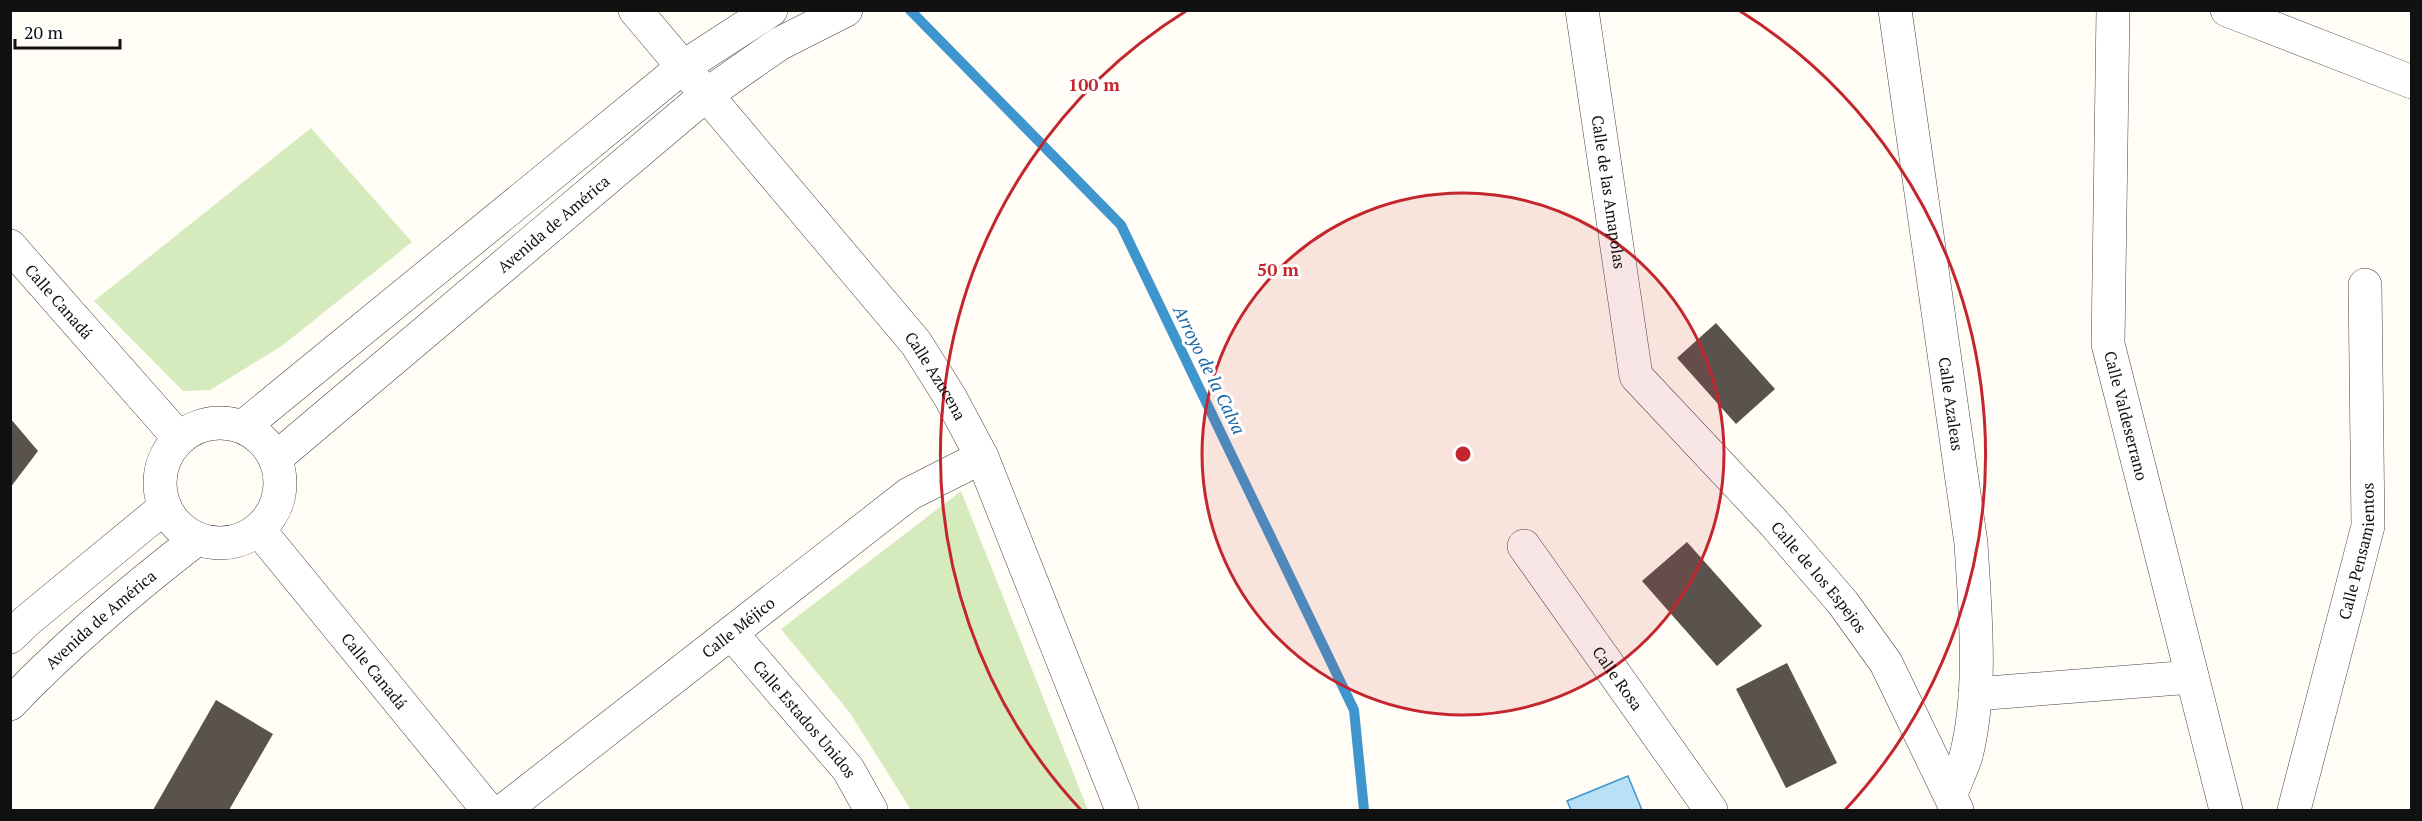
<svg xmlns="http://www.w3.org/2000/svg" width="2422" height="821" font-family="'PT Serif',serif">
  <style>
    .green { fill: #d5ebbd }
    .water { fill: #b9e0f7; stroke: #3f96cf; stroke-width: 1.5 }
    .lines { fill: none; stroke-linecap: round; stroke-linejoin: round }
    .stream { stroke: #3f96cf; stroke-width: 10 }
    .building { fill: #5a524d }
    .minor-casing { stroke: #444; stroke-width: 34 }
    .minor { stroke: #fff; stroke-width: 33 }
    .ring { fill: none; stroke: #c4262e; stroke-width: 3 }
    .labels { text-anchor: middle; stroke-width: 6; stroke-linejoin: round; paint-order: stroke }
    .street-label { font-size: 16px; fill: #111; stroke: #fff }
    .water-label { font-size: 18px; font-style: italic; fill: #1768a6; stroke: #fff }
    .centre { fill: #c4262e; stroke: #fff; stroke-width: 3 }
    .ring-label { font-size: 18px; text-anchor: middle; font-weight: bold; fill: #c4262e; stroke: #fff; stroke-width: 6; stroke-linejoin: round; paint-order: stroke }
  </style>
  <rect width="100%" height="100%" fill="#fffdf5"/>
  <!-- green -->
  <path class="green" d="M 311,128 L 412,242 L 283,345 L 210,390 L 183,391 L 94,301 Z
    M 961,491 L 1088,810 L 911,810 L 850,713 L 781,629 Z"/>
  <!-- water -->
  <path class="water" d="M 1628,776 L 1642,810 L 1571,810 L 1567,801 Z"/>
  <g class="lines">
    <!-- stream -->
    <path class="stream" d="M 910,10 L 1121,225 L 1354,710 L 1364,810"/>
  </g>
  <!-- building -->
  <path class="building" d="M 1716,323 L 1775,389 L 1736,424 L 1677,358 Z
    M 10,418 L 38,451 L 10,488 Z
    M 1687,542 L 1762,626 L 1717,666 L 1642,581 Z
    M 1787,663 L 1837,763 L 1786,788 L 1736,689 Z
    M 216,700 L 273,734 L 229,810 L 153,810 Z"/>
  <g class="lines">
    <defs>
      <g id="minor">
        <path id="s1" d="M 635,10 L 916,343 L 950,397 L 982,457 L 1122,810"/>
        <path id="s2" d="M 1582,10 L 1636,376 L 1774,523 L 1843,603 L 1886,663 L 1957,810"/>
        <path id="s3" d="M 1895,10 L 1971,543 C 1975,612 1983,688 1966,756 C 1962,769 1955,782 1951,795"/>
        <path id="s4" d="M 2113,10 L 2108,344 L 2226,810"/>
        <path d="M 2227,10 L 2412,82"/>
        <path id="s5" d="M 10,246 L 179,438"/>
        <circle cx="220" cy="483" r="60"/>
        <path d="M 244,426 L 683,67 L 771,10"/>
        <path id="s6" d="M 276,458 L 706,95 L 779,44 L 846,10"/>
        <path id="s7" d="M 259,530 L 488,810"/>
        <path id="s8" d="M 1524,546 L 1711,810"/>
        <path id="s9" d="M 732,634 L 848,769 L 871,810"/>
        <path d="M 10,637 L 29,619 L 165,507"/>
        <path d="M 1975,694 L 2192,677"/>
        <path id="s10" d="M 10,704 C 68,643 131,590 197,539"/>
        <path id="s11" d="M 504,810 L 909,494 L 982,457"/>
        <path id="s12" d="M 2294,810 L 2368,526 L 2365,285"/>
      </g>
    </defs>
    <!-- minor casing -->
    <use href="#minor" class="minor-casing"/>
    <!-- minor -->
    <use href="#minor" class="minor"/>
  </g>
  <!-- distance rings -->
  <circle cx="1463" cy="454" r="261" fill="#c4262e" fill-opacity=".12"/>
  <g class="ring">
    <circle cx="1463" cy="454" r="261"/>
    <path d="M1081 810A522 522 0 0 1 1186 11M1740 11A522 522 0 0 1 1845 810"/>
  </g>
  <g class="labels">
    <!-- street labels -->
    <g class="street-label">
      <text dy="6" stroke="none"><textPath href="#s2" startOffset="184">Calle de las Amapolas</textPath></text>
      <text dy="6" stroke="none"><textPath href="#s6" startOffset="363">Avenida de América</textPath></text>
      <text dy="6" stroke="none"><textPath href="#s5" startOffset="74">Calle Canadá</textPath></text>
      <text dy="6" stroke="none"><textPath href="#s1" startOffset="474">Calle Azucena</textPath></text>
      <text dy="6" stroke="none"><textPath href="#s3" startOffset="398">Calle Azaleas</textPath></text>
      <text dy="6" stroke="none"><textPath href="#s4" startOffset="408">Calle Valdeserrano</textPath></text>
      <text dy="6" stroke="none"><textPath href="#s12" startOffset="267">Calle Pensamientos</textPath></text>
      <text dy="6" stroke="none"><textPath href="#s2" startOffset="642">Calle de los Espejos</textPath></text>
      <text dy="6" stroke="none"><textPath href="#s10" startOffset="124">Avenida de América</textPath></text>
      <text dy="6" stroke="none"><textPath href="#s11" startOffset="297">Calle Méjico</textPath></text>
      <text dy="6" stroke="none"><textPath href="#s7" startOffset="182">Calle Canadá</textPath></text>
      <text dy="6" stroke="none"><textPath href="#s8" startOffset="162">Calle Rosa</textPath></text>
      <text dy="6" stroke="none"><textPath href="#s9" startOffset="112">Calle Estados Unidos</textPath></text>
    </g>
    <!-- water labels -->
    <g class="water-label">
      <text transform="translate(1209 370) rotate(64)" y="6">Arroyo de la Calva</text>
    </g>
  </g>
  <circle cx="1463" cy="454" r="9" class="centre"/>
  <g class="ring-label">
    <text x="1094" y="91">100 m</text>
    <text x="1278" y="276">50 m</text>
  </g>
  <!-- border -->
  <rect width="2422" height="821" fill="none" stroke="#111111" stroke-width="24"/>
  <!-- scale -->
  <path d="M15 39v9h105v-9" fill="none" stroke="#111111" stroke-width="3"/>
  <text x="24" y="39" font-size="18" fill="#111111" stroke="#ffffff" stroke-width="4.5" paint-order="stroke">20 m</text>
</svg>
